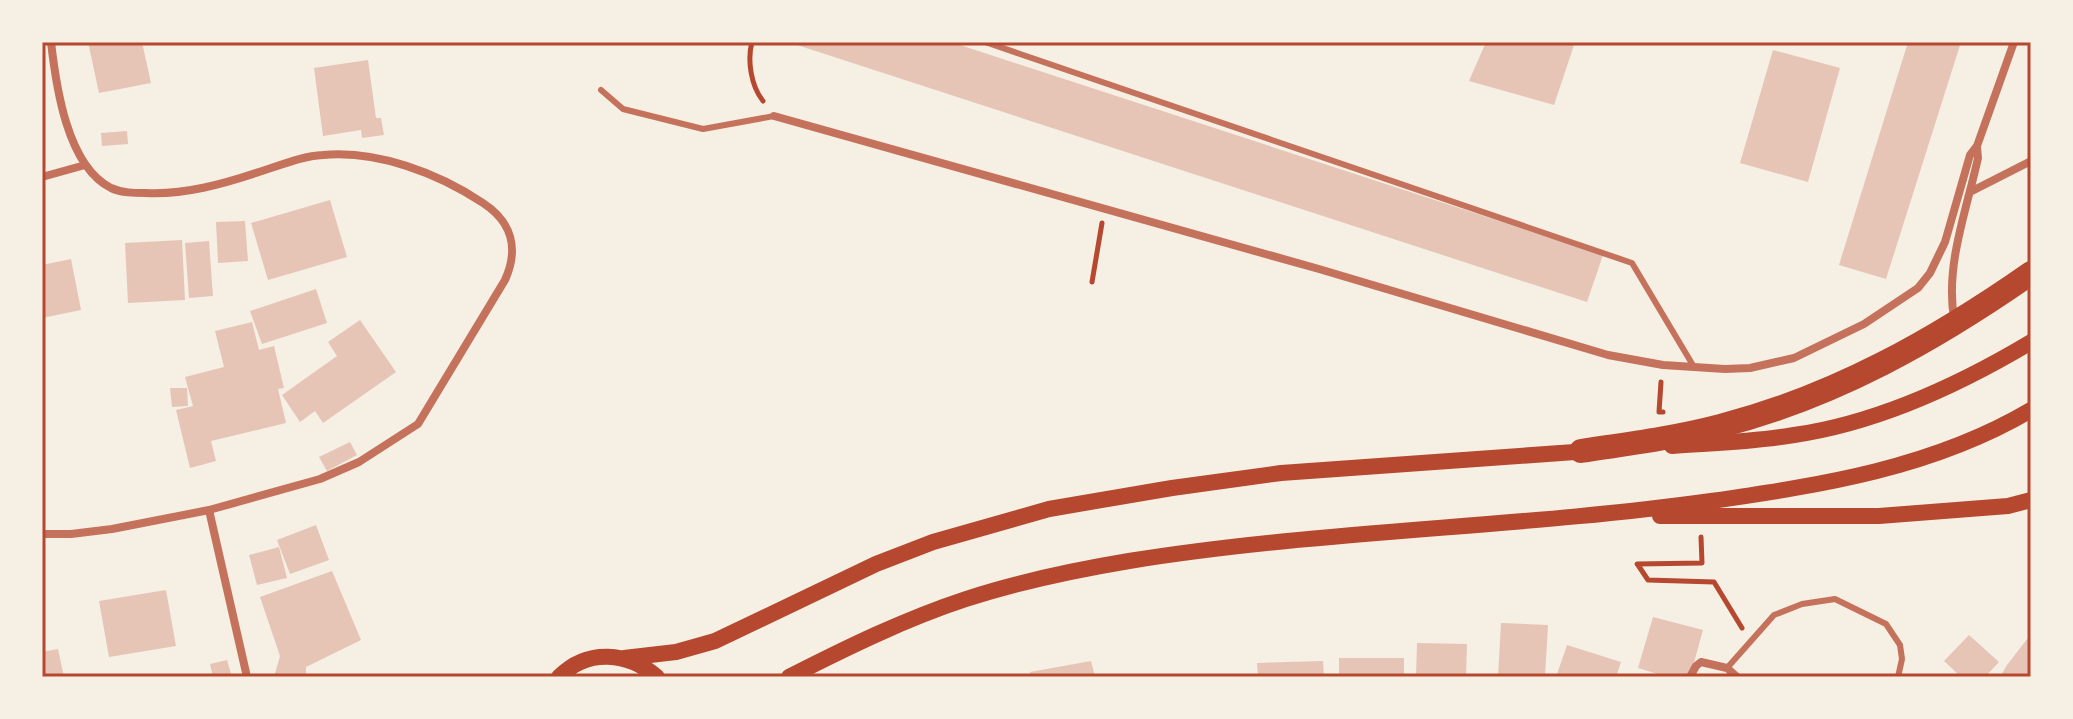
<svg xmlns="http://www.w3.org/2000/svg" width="2073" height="719" font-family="'Asap Condensed',sans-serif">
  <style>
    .building { fill: #e6c5b7 }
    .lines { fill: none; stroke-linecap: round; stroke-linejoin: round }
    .path { stroke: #b5482f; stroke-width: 5 }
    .service { stroke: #c5725c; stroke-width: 6 }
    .minor { stroke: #c5725c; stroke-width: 8 }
    .secondary { stroke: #b5482f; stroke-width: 16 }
    .motorway { stroke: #b5482f; stroke-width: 24 }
    .neatline { fill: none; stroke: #b5482f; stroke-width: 3 }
  </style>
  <rect width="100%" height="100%" fill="#f6efe4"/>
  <!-- building -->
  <path class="building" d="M 88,42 L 142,42 L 151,83 L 99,93 Z
    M 951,42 L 1603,255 L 1587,302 L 791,43 Z
    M 1486,42 L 1575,42 L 1554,105 L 1469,81 Z
    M 1908,42 L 1961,42 L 1886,279 L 1839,265 Z
    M 1773,50 L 1840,68 L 1808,182 L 1740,163 Z
    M 368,60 L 376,118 L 381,118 L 384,135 L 362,138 L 361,130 L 323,136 L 314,68 Z
    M 127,131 L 128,144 L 102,146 L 101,133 Z
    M 330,200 L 347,257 L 268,280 L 251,223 Z
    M 245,221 L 248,261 L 218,263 L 216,222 Z
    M 182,240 L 185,300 L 128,303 L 125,243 Z
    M 209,241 L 213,296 L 189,298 L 185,243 Z
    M 71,259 L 81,310 L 42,318 L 42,265 Z
    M 316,289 L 327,323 L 262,344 L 250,311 Z
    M 360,320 L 396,372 L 323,423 L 315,411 L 300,422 L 282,395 L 337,356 L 328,342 Z
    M 252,322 L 259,350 L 274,346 L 284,388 L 278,389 L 286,423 L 211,441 L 216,461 L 190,468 L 176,410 L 193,406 L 185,377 L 224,367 L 215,331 Z
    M 170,388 L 187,388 L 188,406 L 172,407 Z
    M 350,442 L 357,455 L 327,471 L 319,457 Z
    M 316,525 L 329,560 L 290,574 L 277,540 Z
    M 279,547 L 287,578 L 257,585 L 249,555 Z
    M 332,571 L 361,640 L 306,667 L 306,677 L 274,677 L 280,656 L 260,597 Z
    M 166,590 L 176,646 L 109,657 L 99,601 Z
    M 1653,617 L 1703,630 L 1690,677 L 1657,677 L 1658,674 L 1638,668 Z
    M 1501,623 L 1548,625 L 1545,677 L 1498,677 Z
    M 2031,634 L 2031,677 L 2000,677 L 2007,665 Z
    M 1969,635 L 1999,662 L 1985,677 L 1961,677 L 1944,661 Z
    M 1417,643 L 1467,644 L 1466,677 L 1416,677 Z
    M 1567,645 L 1621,662 L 1616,677 L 1556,677 Z
    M 58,649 L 64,677 L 42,677 L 42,652 Z
    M 1339,658 L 1404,658 L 1404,677 L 1339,677 Z
    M 227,660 L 232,677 L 213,677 L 210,664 Z
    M 1091,661 L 1095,677 L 1031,677 L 1030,672 Z
    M 1323,661 L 1324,677 L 1258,677 L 1257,663 Z"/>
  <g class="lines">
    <!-- path -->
    <path class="path" d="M 752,42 C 747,60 751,86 763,101
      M 1092,282 L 1102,223
      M 1661,382 L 1659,412 L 1663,412
      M 1637,564 L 1702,563 L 1701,537
      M 1638,565 L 1648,580 L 1714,582 L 1742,628"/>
    <!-- service -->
    <path class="service" d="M 985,42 L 1632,263 L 1694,367
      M 601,90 L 623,109 L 703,129 L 774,116
      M 1727,668 L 1774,615 L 1802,604 L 1835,599 L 1886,624 L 1900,645 L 1902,659 L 1898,677"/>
    <!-- minor -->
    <path class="minor" d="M 774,116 L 1319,269 L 1608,355 L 1663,365 L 1725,369 L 1750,368 L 1794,358 L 1864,324 L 1918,288 L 1930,273 L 1945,242 L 1970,155 L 1977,146 L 2014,42
      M 42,177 L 85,165
      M 1970,192 L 2031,161
      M 1954,318 C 1945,265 1967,209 1978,158 L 1977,147
      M 209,510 L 247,677
      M 42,534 L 71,534 L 112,529 L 209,510 L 320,479 L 359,462 L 418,424 L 505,280 C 519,249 512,222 483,203 C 438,173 377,150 323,155 C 301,156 279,166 259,172 C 223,184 184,195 146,193 C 134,193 122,193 111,188 C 67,166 56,86 51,42
      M 1690,677 L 1696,666 L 1701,662 L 1727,668 L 1737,677"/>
    <!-- secondary -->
    <path class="secondary" d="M 1672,446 C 1713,443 1754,442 1794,435 C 1877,423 1959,385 2031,342
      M 1660,516 L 1879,516 L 2008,506 L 2031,500
      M 624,658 L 676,652 L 715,641 L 876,564 L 933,542 L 1049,509 L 1172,488 L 1281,473 L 1589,451
      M 559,677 C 588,648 628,652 657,677
      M 789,677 C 846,648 905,619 966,599 C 1018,582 1075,570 1129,561 C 1321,530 1518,528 1711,501 C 1822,485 1933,468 2031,410"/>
    <!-- motorway -->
    <path class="motorway" d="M 1581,451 C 1627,444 1674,438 1720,426 C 1834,397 1935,340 2031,273"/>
  </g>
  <!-- border -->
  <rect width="2073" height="719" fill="none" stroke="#f6efe4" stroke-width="88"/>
  <rect x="44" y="44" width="1985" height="631" class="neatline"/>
</svg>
